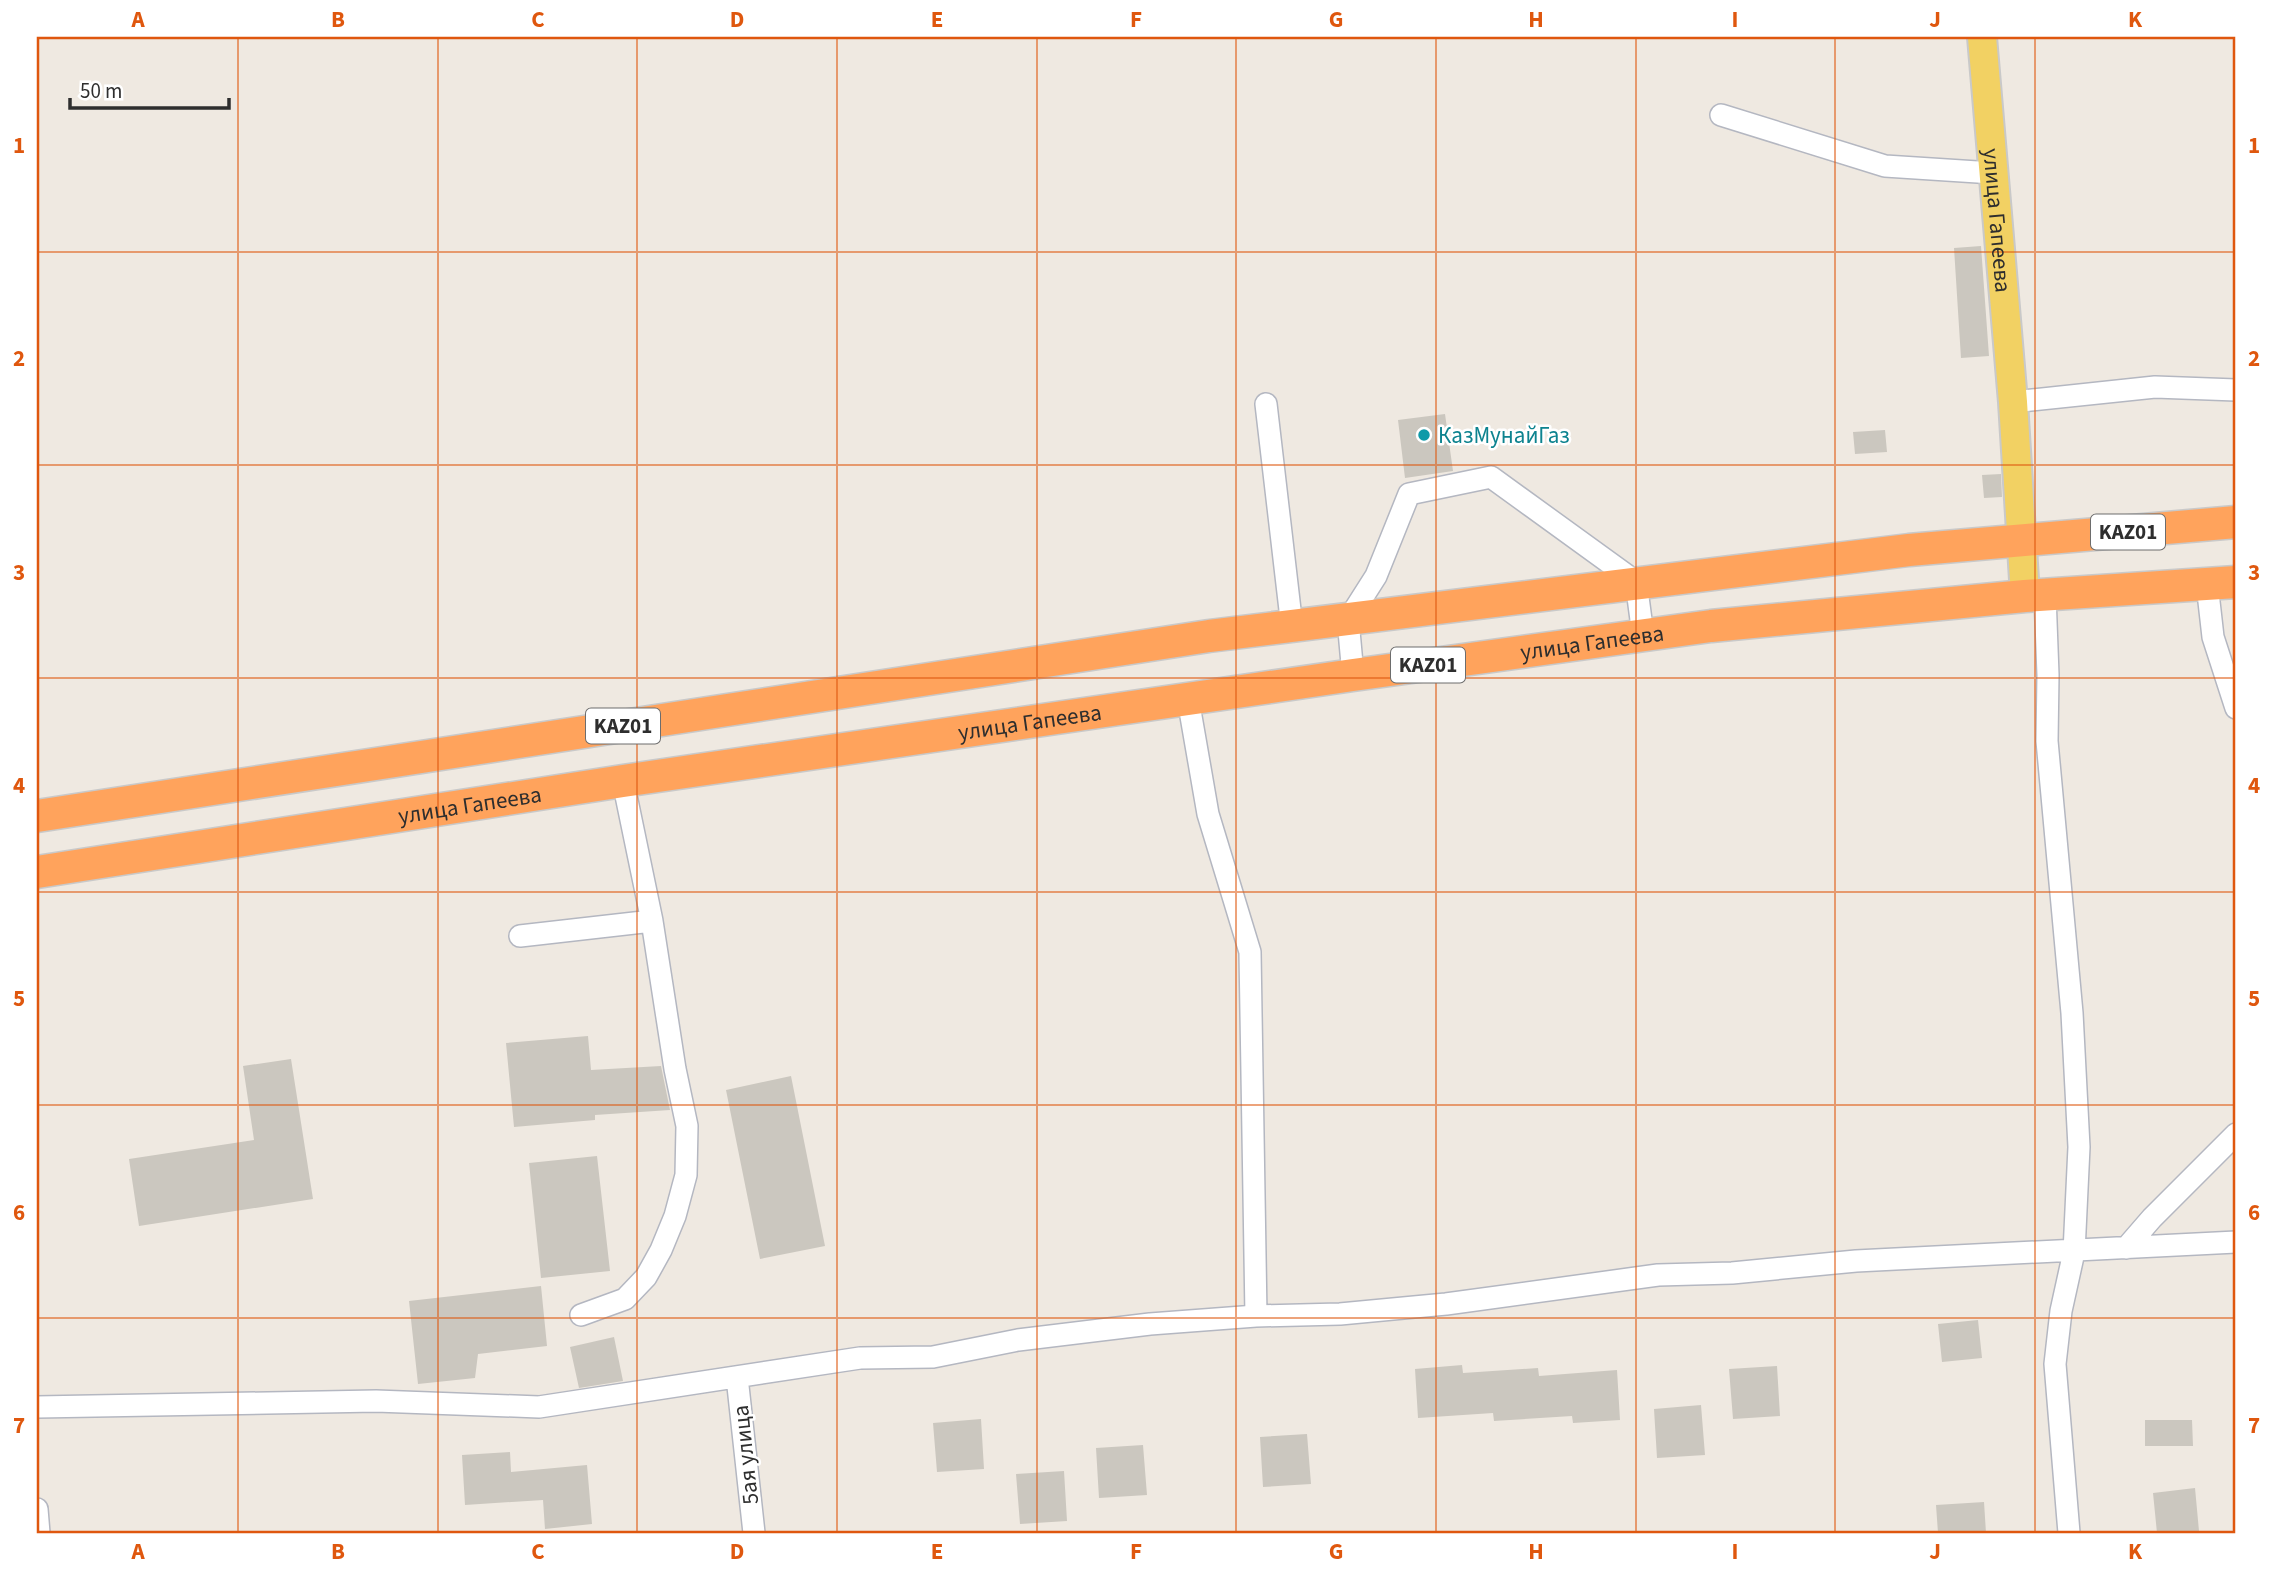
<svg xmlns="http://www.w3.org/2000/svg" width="2273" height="1570" font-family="'Source Sans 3',sans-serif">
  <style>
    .building { fill: #cbc7bf }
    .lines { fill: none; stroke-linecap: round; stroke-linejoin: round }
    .minor-casing { stroke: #b4b7c1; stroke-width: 24 }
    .major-casing { stroke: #c9c9c9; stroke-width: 32 }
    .highway-casing { stroke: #c9c9c9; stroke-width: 35 }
    .minor { stroke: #fff; stroke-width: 21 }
    .major { stroke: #f2d163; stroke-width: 28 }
    .highway { stroke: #ffa35c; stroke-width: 32 }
    .grid { fill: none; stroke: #df570e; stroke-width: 2; stroke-opacity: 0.55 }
    .culture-dot { fill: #0f9aa8; stroke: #fff; stroke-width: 2.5 }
    .labels { text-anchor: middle; stroke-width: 5; stroke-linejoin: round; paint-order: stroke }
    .shield { fill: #fff; stroke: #6d6d6d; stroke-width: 2 }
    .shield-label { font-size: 21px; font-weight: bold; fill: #2e2e2e }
    .street-label { font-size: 23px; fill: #2e2e2e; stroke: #fff }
    .culture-label { font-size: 23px; fill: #0d838f; stroke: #fff; text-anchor: start }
    .neatline { fill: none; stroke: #df570e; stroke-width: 2.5 }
    .grid-label { font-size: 23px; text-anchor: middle; font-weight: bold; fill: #df570e }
  </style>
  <rect width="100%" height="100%" fill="#efe9e1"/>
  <!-- building -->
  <path class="building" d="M 1981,246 L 1989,356 L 1961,358 L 1954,248 Z
    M 1445,414 L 1453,471 L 1405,478 L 1398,420 Z
    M 1885,430 L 1887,452 L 1855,454 L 1853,432 Z
    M 2001,474 L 2002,497 L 1984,498 L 1982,475 Z
    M 588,1036 L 591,1070 L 661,1066 L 670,1110 L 595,1115 L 595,1120 L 514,1127 L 506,1043 Z
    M 291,1059 L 313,1199 L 139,1226 L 129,1159 L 254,1140 L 243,1066 Z
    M 791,1076 L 825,1246 L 760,1259 L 726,1090 Z
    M 597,1156 L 610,1271 L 541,1278 L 529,1163 Z
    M 541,1286 L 547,1346 L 478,1354 L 475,1378 L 418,1384 L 409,1301 Z
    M 1978,1320 L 1982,1358 L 1942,1362 L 1938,1324 Z
    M 614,1337 L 623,1381 L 579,1388 L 570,1347 Z
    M 1462,1365 L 1463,1373 L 1538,1368 L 1539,1376 L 1617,1370 L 1620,1420 L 1573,1423 L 1572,1416 L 1494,1421 L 1493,1413 L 1418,1418 L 1415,1369 Z
    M 1777,1366 L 1780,1416 L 1733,1419 L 1729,1369 Z
    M 1701,1405 L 1705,1455 L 1657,1458 L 1654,1409 Z
    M 981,1419 L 984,1469 L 937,1472 L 933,1423 Z
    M 2145,1420 L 2192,1420 L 2193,1446 L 2145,1446 Z
    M 1307,1434 L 1311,1484 L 1263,1487 L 1260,1437 Z
    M 1143,1445 L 1147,1495 L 1099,1498 L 1096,1448 Z
    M 510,1452 L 511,1472 L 587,1465 L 592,1524 L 545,1529 L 543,1500 L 465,1505 L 462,1455 Z
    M 1064,1471 L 1067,1521 L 1020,1524 L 1016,1474 Z
    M 2195,1488 L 2199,1531 L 2157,1533 L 2153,1493 Z
    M 1984,1502 L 1986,1533 L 1938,1533 L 1936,1505 Z"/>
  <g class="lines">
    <defs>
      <path id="minor" d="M 1721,115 L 1885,166 L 1993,173
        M 2013,402 L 2155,387 L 2236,390
        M 1266,404 L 1292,627
        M 2207,584 L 2213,637 L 2236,708
        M 2045,595 L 2048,675 L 2047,741 L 2072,1013 L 2079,1147 L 2074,1252 L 2061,1311 L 2055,1364 L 2069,1533
        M 1353,675 L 1348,620 L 1376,576 L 1409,494 L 1491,477 L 1636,582 L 1643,635
        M 1188,699 L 1208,814 L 1250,952 L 1256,1316
        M 520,936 L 652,921
        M 2126,1248 L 2152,1218 L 2236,1134
        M 581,1315 L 625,1299 L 646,1277 L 661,1250 L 675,1216 L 686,1175 L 687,1126 L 675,1069 L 652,921 L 623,781
        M 737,1377 L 754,1533
        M 37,1407 L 376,1401 L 539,1407 L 860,1358 L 933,1357 L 1018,1340 L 1150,1324 L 1256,1316 L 1340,1314 L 1446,1304 L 1658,1275 L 1732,1273 L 1856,1261 L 2236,1242
        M 37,1509 L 39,1533"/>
      <g id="major">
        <path id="s1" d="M 1982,37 L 2013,402 L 2025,596"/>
      </g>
      <g id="highway">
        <path d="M 37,816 L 1209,636 L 1909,550 L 2236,522"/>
        <path id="s2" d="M 37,872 L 623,781 L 1353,675 L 1711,626 L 2025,596 L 2236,582"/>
      </g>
    </defs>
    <!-- minor casing -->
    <use href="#minor" class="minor-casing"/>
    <!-- major casing -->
    <use href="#major" class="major-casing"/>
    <!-- highway casing -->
    <use href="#highway" class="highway-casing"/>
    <!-- minor -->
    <use href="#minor" class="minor"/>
    <!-- major -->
    <use href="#major" class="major"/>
    <!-- highway -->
    <use href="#highway" class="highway"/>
  </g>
  <!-- grid -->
  <path class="grid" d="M 238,37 L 238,1533M 438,37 L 438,1533M 637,37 L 637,1533M 837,37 L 837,1533M 1037,37 L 1037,1533M 1236,37 L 1236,1533M 1436,37 L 1436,1533M 1636,37 L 1636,1533M 1835,37 L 1835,1533M 2035,37 L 2035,1533M 37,252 L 2236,252M 37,465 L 2236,465M 37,678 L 2236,678M 37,892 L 2236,892M 37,1105 L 2236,1105M 37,1318 L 2236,1318"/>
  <!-- markers -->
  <circle class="culture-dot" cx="1424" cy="435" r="7"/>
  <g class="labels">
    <!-- shield labels -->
    <g class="shield">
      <rect x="2091" y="514.5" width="74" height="35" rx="5"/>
      <rect x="1391" y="647.5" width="74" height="35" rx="5"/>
      <rect x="586" y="708.5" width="74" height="35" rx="5"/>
    </g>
    <g class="shield-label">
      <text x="2128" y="539">KАZ01</text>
      <text x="1428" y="672">KАZ01</text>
      <text x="623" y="733">KАZ01</text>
    </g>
    <!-- street labels -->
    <g class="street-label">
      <text dy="8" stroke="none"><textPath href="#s1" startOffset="184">улица Гапеева</textPath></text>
      <text dy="8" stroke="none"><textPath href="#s2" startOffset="1572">улица Гапеева</textPath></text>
      <text dy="8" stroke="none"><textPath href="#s2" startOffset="1004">улица Гапеева</textPath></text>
      <text dy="8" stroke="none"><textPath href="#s2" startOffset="438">улица Гапеева</textPath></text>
      <text transform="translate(745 1455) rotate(-96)" y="8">5ая улица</text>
    </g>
    <!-- culture labels -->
    <g class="culture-label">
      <text x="1438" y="443">КазМунайГаз</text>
    </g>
  </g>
  <!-- border -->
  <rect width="2273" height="1570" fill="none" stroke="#ffffff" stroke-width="77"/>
  <!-- scale -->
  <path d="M70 98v10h159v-10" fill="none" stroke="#2e2e2e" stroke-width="3.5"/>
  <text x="80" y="98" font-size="21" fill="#2e2e2e" stroke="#ffffff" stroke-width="5" paint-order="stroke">50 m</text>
  <rect x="38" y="38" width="2196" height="1494" class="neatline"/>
  <g class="grid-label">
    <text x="138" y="27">A</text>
    <text x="338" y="27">B</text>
    <text x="538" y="27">C</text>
    <text x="737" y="27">D</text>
    <text x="937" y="27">E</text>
    <text x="1136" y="27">F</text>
    <text x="1336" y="27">G</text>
    <text x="1536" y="27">H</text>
    <text x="1735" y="27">I</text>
    <text x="1935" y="27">J</text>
    <text x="2135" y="27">K</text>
    <text x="19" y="153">1</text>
    <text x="2254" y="153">1</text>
    <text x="19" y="366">2</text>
    <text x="2254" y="366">2</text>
    <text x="19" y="580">3</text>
    <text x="2254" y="580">3</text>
    <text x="19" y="793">4</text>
    <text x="2254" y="793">4</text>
    <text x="19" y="1006">5</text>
    <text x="2254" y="1006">5</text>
    <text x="19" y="1220">6</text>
    <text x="2254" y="1220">6</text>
    <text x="19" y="1433">7</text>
    <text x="2254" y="1433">7</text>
    <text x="138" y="1559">A</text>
    <text x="338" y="1559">B</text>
    <text x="538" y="1559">C</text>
    <text x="737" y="1559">D</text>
    <text x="937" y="1559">E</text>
    <text x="1136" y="1559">F</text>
    <text x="1336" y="1559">G</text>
    <text x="1536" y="1559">H</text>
    <text x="1735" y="1559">I</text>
    <text x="1935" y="1559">J</text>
    <text x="2135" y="1559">K</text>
  </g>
</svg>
